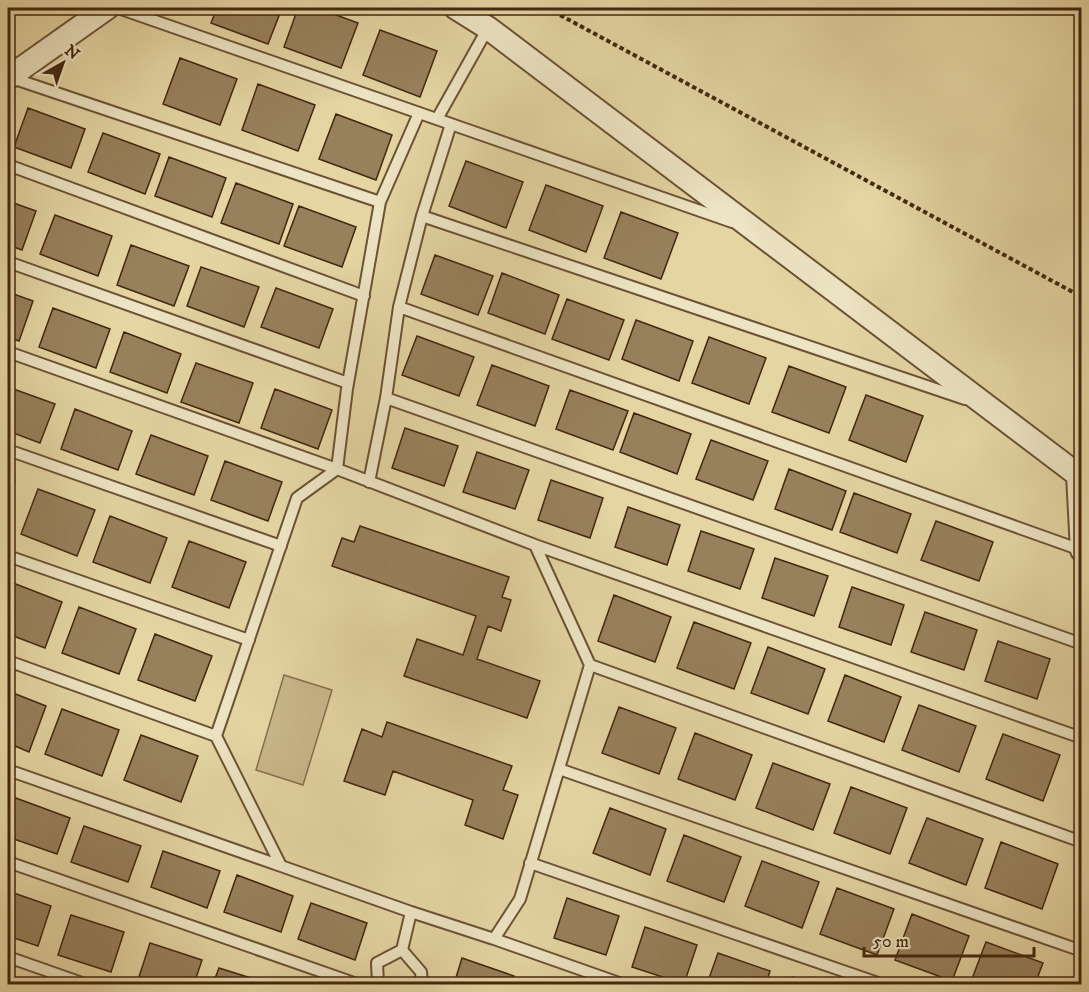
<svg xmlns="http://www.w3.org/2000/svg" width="1089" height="992" font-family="'IM FELL DW Pica',serif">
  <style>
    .green { fill: #c9b78a; stroke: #866f4c; stroke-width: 1.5 }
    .building { fill: #97815c; stroke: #44270f; stroke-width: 1.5 }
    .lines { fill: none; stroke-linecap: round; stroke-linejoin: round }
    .service-casing { stroke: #6c5234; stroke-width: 14 }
    .minor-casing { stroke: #6c5234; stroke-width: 26 }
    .path { stroke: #44270f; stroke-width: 4; stroke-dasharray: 4.5 3; stroke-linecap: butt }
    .service { stroke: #ede4c3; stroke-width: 10 }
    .minor { stroke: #ede4c3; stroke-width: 22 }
  </style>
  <rect width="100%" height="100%" fill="#e4d5a3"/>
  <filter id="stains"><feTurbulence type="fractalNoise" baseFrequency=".00333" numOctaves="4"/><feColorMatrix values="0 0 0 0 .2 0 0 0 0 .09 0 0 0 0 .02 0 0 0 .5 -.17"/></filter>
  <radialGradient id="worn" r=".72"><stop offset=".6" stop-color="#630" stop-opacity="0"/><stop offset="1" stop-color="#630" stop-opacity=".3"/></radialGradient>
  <!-- green -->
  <path class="green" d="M 284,675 L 332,690 L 303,785 L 256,770 Z"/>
  <!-- building -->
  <path class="building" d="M 217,8 L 282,8 L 268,44 L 211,23 Z
    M 298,8 L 317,8 L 358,23 L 341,68 L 284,47 Z
    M 380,30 L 437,51 L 420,97 L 363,75 Z
    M 180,58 L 237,79 L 220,125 L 163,104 Z
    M 258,84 L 315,105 L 298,151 L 242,130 Z
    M 28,108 L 85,129 L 71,168 L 14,147 Z
    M 336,114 L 392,135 L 376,180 L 319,159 Z
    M 103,133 L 160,154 L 145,194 L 88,172 Z
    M 169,157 L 226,178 L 212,217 L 155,196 Z
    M 466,161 L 523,182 L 506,228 L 449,206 Z
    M 236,183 L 293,204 L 279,244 L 221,223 Z
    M 546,185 L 603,206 L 586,252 L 529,230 Z
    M 8,201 L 36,211 L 22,250 L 8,245 Z
    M 299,206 L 356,227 L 342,267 L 284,246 Z
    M 621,212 L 678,233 L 661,279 L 604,258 Z
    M 55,215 L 112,236 L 98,276 L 40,254 Z
    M 131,245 L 189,266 L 174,306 L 117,285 Z
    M 435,255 L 493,276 L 478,315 L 421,294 Z
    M 201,267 L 259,287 L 244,327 L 187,306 Z
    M 502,273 L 559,295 L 545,334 L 488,313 Z
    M 276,288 L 333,309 L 319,348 L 261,327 Z
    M 8,292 L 33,301 L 19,341 L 8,337 Z
    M 567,299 L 624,320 L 609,360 L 552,339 Z
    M 53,308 L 110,329 L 96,368 L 39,347 Z
    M 636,320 L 693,341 L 679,381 L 622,359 Z
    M 124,332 L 181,354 L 167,393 L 110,372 Z
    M 417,336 L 474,357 L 459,396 L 402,375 Z
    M 709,337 L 766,358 L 749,404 L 692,383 Z
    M 196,363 L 253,383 L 239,423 L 181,402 Z
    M 492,365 L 549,386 L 535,426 L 477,405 Z
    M 789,366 L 846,387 L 829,433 L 772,412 Z
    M 8,387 L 55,404 L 40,443 L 8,431 Z
    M 275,389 L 332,410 L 318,449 L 261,428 Z
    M 570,390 L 628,411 L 613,450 L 556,429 Z
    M 866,395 L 923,416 L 906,462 L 849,440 Z
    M 75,409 L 132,431 L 118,470 L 61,449 Z
    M 634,413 L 691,434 L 677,474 L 620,452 Z
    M 405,428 L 458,446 L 444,486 L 392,468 Z
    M 151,435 L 208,456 L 194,495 L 136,474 Z
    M 711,440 L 768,461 L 753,500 L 696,479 Z
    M 477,452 L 529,470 L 515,509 L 463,492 Z
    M 225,461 L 282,482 L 268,521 L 211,500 Z
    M 789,469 L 846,491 L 832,530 L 775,509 Z
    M 8,477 L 15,480 L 8,499 Z
    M 551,480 L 603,498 L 590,538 L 538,520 Z
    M 38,489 L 95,510 L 77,556 L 21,534 Z
    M 854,493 L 911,514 L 897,553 L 840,532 Z
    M 628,507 L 680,525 L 667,565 L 615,547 Z
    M 110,516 L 167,538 L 150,583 L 93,562 Z
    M 936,521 L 993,542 L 979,581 L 921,560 Z
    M 360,526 L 509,577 L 502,597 L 511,600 L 501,631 L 488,626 L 477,659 L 540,681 L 527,718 L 404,676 L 417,639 L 463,655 L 476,616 L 332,566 L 342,538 L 354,542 Z
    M 701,531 L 754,549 L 740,589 L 688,571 Z
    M 189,541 L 246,562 L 229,608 L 172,587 Z
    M 775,558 L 828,576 L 814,616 L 762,598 Z
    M 8,581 L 62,602 L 45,648 L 8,634 Z
    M 852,587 L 904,605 L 891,645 L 839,627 Z
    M 614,595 L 671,617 L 655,662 L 598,641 Z
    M 79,607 L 136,629 L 119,674 L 62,653 Z
    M 925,612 L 977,630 L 964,670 L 911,652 Z
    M 694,622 L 751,643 L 734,689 L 677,668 Z
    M 155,634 L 212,656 L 195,701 L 138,680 Z
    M 998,641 L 1050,659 L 1037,699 L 985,681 Z
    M 768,647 L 825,669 L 808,714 L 751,693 Z
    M 845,675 L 901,697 L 884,742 L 828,721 Z
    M 8,691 L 46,706 L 29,752 L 8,743 Z
    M 919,705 L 976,726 L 959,772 L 902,750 Z
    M 619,707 L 676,728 L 659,774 L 602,753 Z
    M 62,709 L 119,730 L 102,776 L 45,754 Z
    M 387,722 L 512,766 L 503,790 L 518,795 L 503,839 L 465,825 L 473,800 L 393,771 L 385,795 L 344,781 L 362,729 L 382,737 Z
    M 695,733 L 752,755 L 735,800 L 678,779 Z
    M 1003,734 L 1060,755 L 1043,801 L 986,779 Z
    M 141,735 L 198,756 L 181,802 L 124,780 Z
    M 773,763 L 830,784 L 813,830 L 756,808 Z
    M 851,787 L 907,808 L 890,854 L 834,833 Z
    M 13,797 L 70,818 L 57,854 L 8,837 L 8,814 Z
    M 610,808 L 666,829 L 650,875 L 593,853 Z
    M 927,818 L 983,839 L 966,885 L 909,863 Z
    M 84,826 L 141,846 L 128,882 L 71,862 Z
    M 684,835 L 741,857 L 724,902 L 667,881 Z
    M 1001,842 L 1058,864 L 1042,909 L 985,888 Z
    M 163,851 L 220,871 L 207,908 L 151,887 Z
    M 762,861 L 819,882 L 802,928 L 745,906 Z
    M 237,875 L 293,896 L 281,932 L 224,912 Z
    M 837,888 L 894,909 L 877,955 L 820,934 Z
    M 8,891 L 51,906 L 38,946 L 8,936 Z
    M 567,898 L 619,916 L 606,955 L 554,938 Z
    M 311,903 L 367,923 L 355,960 L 298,939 Z
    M 912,914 L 969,936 L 952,981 L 895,960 Z
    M 71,915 L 124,932 L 111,972 L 58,955 Z
    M 645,927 L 697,945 L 684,984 L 632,967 Z
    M 986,942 L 1043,963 L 1035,984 L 970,984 Z
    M 150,943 L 202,960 L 194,984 L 141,984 L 137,983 Z
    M 718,953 L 770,971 L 766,984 L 707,984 Z
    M 462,958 L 514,976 L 512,984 L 454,984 Z
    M 219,968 L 270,984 L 213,984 Z
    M 793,977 L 814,984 L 791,984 Z
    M 531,980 L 545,984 L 530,984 Z"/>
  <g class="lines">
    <defs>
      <path id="service" d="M 118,8 L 732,222
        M 9,77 L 380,202
        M 437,119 L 488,28
        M 8,165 L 364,296
        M 422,216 L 965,399
        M 8,262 L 348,383
        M 399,307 L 1081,550
        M 8,352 L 337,469 L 347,389 L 380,202 L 419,113
        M 386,398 L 1082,644
        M 8,450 L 281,546
        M 369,482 L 386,398 L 399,307 L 422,216 L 451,124
        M 535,545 L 1082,738
        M 8,556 L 249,640
        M 8,661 L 216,736 L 281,866 L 411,912 L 494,939 L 520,899 L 590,665 L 535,545 L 337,469 L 297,498 L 216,736
        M 590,665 L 1082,842
        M 559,769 L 1082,951
        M 8,770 L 281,866
        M 8,862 L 357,984
        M 530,863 L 881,984
        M 494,939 L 622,984
        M 402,950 L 411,912
        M 8,957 L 85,984
        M 378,984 L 377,963 L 402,950 L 421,972 L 422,984"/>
      <path id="minor" d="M 456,8 L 488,28 L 1078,475 L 1082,550
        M 8,78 L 107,8"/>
    </defs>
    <!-- service casing -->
    <use href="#service" class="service-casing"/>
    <!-- minor casing -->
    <use href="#minor" class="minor-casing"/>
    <!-- path -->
    <path class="path" d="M 547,8 L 1082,297"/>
    <!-- service -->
    <use href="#service" class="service"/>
    <!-- minor -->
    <use href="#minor" class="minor"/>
  </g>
  <!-- margin -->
  <rect width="1089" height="992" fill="none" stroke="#e4d5a3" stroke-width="30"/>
  <rect x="9" y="9" width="1071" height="974" fill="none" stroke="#44270f" stroke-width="3"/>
  <rect x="15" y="15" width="1059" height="962" fill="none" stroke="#44270f" stroke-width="1.5"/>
  <!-- north arrow -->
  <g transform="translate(63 63) rotate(40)" stroke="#ede4c3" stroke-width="4.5" paint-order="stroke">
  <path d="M0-4.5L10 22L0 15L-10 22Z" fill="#44270f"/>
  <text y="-9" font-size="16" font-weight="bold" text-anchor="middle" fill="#44270f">N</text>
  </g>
  <!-- scale -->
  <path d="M864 947v9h170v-9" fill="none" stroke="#44270f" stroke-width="3"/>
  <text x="873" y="947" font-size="18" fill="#44270f" stroke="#ede4c3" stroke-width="4.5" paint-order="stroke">50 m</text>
  <rect width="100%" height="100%" filter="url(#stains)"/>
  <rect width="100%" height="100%" fill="url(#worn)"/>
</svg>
